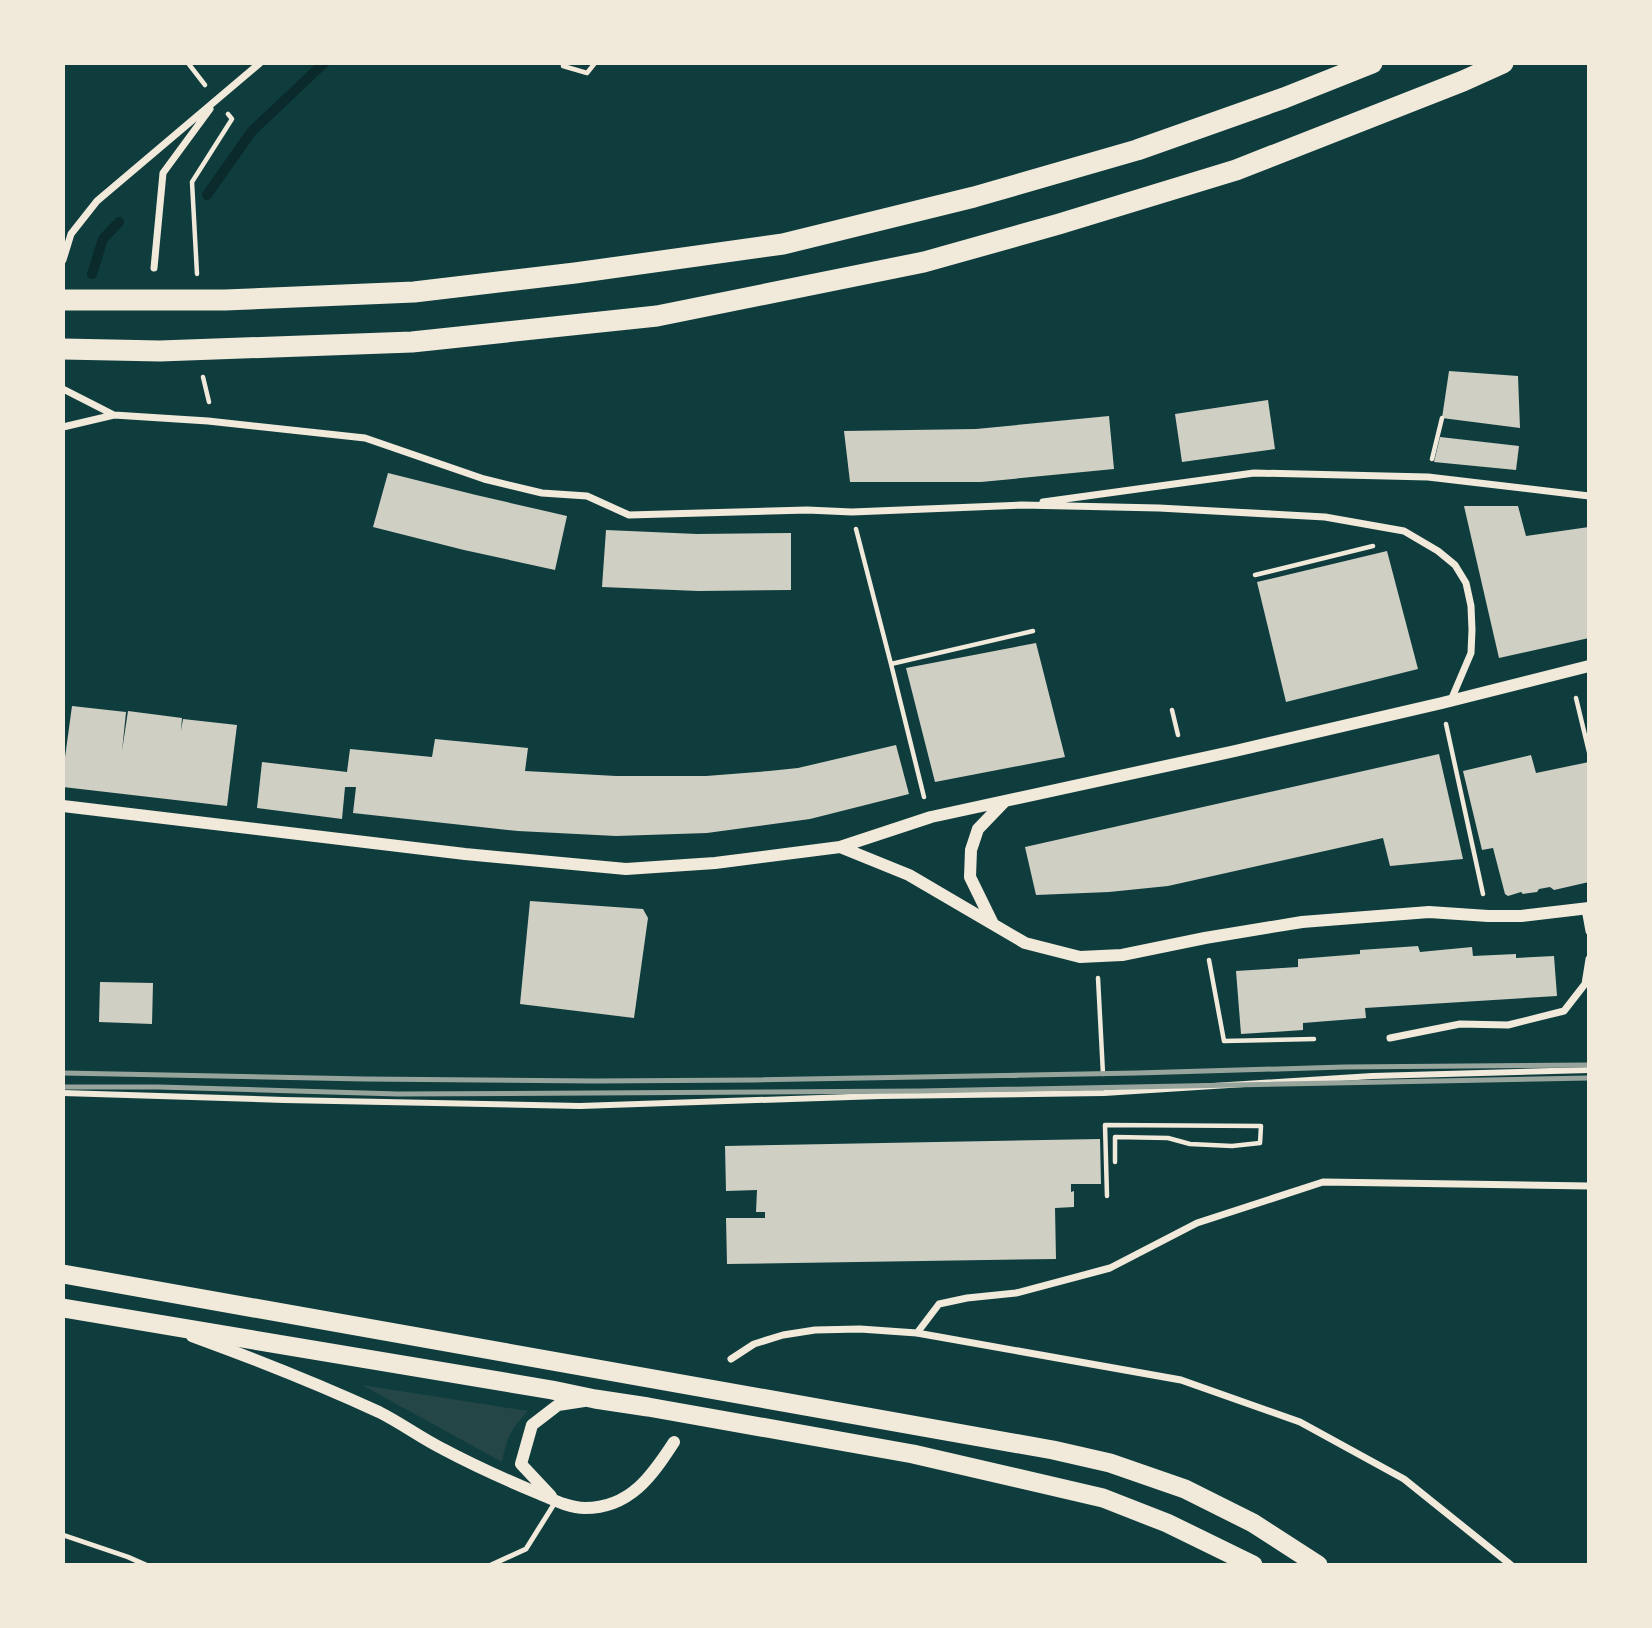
<svg xmlns="http://www.w3.org/2000/svg" width="1652" height="1628" font-family="Ubuntu,sans-serif">
  <style>
    .green { fill: #244646 }
    .lines { fill: none; stroke-linecap: round; stroke-linejoin: round }
    .stream { stroke: #0a2a2b; stroke-width: 10 }
    .building { fill: #cfcfc3 }
    .path { stroke: #f1e9da; stroke-width: 4.5 }
    .service { stroke: #f1e9da; stroke-width: 5 }
    .pedestrian { stroke: #f1e9da; stroke-width: 6 }
    .minor { stroke: #f1e9da; stroke-width: 7 }
    .tertiary { stroke: #f1e9da; stroke-width: 12 }
    .trunk { stroke: #f1e9da; stroke-width: 19 }
    .motorway { stroke: #f1e9da; stroke-width: 21 }
    .rail { stroke: #97a49c; stroke-width: 5 }
  </style>
  <rect width="100%" height="100%" fill="#0f3d3e"/>
  <!-- green -->
  <path class="green" d="M 362,1385 L 528,1411 C 511,1429 507,1437 502,1462 Z"/>
  <g class="lines">
    <!-- stream -->
    <path class="stream" d="M 207,195 L 252,131 L 324,63
      M 92,274 L 103,239 L 119,222"/>
  </g>
  <!-- building -->
  <path class="building" d="M 1449,371 L 1518,376 L 1520,428 L 1442,418 Z
    M 1268,400 L 1275,449 L 1182,462 L 1175,414 Z
    M 1109,416 L 1114,469 L 981,482 L 850,482 L 844,431 L 976,429 Z
    M 1440,437 L 1519,446 L 1516,470 L 1434,462 Z
    M 388,473 L 476,495 L 567,516 L 555,570 L 464,550 L 373,527 Z
    M 1464,506 L 1518,506 L 1526,536 L 1589,527 L 1589,638 L 1499,658 Z
    M 606,530 L 697,534 L 791,533 L 791,590 L 698,591 L 602,587 Z
    M 1387,551 L 1418,669 L 1286,702 L 1257,582 Z
    M 1036,643 L 1065,757 L 935,782 L 906,668 Z
    M 72,706 L 126,712 L 122,751 L 128,711 L 182,718 L 181,731 L 183,719 L 237,725 L 227,806 L 63,787 L 63,772 Z
    M 435,739 L 528,748 L 525,771 L 616,776 L 706,776 L 769,771 L 798,768 L 896,745 L 909,794 L 810,819 L 707,833 L 616,836 L 518,831 L 353,813 L 356,787 L 345,787 L 342,819 L 257,808 L 262,762 L 347,772 L 350,749 L 432,757 Z
    M 1439,754 L 1463,859 L 1390,866 L 1383,838 L 1168,886 L 1109,892 L 1036,895 L 1025,847 Z
    M 1531,755 L 1536,773 L 1589,762 L 1589,882 L 1554,890 L 1550,887 L 1539,889 L 1537,892 L 1523,894 L 1521,892 L 1508,896 L 1505,894 L 1493,848 L 1482,850 L 1463,771 Z
    M 530,901 L 643,909 L 648,918 L 634,1018 L 520,1004 Z
    M 1418,946 L 1420,952 L 1472,947 L 1473,956 L 1516,954 L 1516,958 L 1554,956 L 1557,996 L 1365,1008 L 1366,1018 L 1303,1023 L 1303,1030 L 1241,1034 L 1236,971 L 1298,967 L 1298,959 L 1360,954 L 1360,950 Z
    M 100,982 L 153,983 L 152,1024 L 99,1022 Z
    M 1100,1139 L 1101,1184 L 1071,1184 L 1071,1192 L 1074,1191 L 1074,1207 L 1055,1208 L 1056,1259 L 727,1264 L 726,1218 L 765,1218 L 765,1212 L 756,1212 L 757,1190 L 726,1191 L 725,1146 Z"/>
  <g class="lines">
    <!-- path -->
    <path class="path" d="M 188,63 L 205,85
      M 563,63 L 563,66 L 587,73 L 595,63
      M 197,274 L 192,182 L 232,119 L 228,114
      M 203,377 L 209,402
      M 1432,459 L 1442,418
      M 856,529 L 891,664
      M 1255,575 L 1373,546
      M 1576,698 L 1589,752
      M 1172,710 L 1178,735
      M 1446,724 L 1483,894
      M 924,797 L 891,664 L 1033,631
      M 1209,960 L 1224,1041 L 1314,1039
      M 1098,978 L 1103,1074
      M 1107,1196 L 1105,1125 L 1261,1126 L 1260,1143 L 1232,1146 L 1190,1144 L 1168,1138 L 1115,1137 L 1115,1162"/>
    <!-- service -->
    <path class="service" d="M 63,1535 L 128,1557 L 146,1565
      M 491,1565 L 526,1549 L 556,1501"/>
    <!-- pedestrian -->
    <path class="pedestrian" d="M 63,1093 L 284,1100 L 580,1106 L 880,1096 L 1104,1093 L 1372,1076 L 1589,1070"/>
    <!-- minor -->
    <path class="minor" d="M 63,260 L 71,234 L 97,201 L 260,63
      M 154,268 L 163,173 L 210,109
      M 63,389 L 114,415
      M 63,427 L 114,415 L 208,421 L 365,438 L 484,479 L 542,493 L 587,496 L 629,515 L 807,510 L 852,512 L 1022,505 L 1159,508 L 1325,517 L 1404,531 L 1438,551 L 1455,565 L 1466,583 L 1471,606 L 1472,630 L 1471,653 L 1451,700
      M 1043,502 L 1254,473 L 1428,477 L 1589,496
      M 1585,909 L 1589,931
      M 1390,1038 L 1460,1024 L 1508,1025 L 1564,1011 L 1585,984 L 1589,959
      M 917,1333 L 939,1304 L 967,1298 L 1016,1293 L 1110,1268 L 1197,1223 L 1323,1182 L 1589,1186
      M 731,1359 L 754,1344 L 783,1335 L 815,1330 L 860,1329 L 917,1333 L 1181,1380 L 1300,1422 L 1404,1479 L 1511,1565"/>
    <!-- tertiary -->
    <path class="tertiary" d="M 63,806 L 465,854 L 626,869 L 715,863 L 840,847 L 931,817 L 1235,751 L 1442,703 L 1589,666
      M 840,847 L 909,875 L 1025,943 L 1080,957 L 1122,955 L 1205,938 L 1302,922 L 1429,912 L 1488,916 L 1521,916 L 1589,908
      M 993,924 L 970,877 L 971,850 L 978,829 L 1004,802
      M 192,1336 C 255,1359 318,1384 379,1412 C 401,1423 421,1438 443,1449 C 473,1465 504,1479 535,1492 C 550,1498 568,1508 585,1508 C 630,1508 652,1476 674,1442
      M 551,1496 L 521,1464 L 532,1425 L 558,1405 L 584,1401"/>
    <!-- trunk -->
    <path class="trunk" d="M 63,1274 L 1053,1450 L 1110,1463 L 1185,1489 L 1253,1523 L 1318,1565
      M 63,1308 L 552,1390 L 595,1399 L 648,1407 L 913,1454 L 1103,1498 L 1167,1523 L 1253,1565"/>
    <!-- motorway -->
    <path class="motorway" d="M 63,300 L 225,300 L 414,292 L 575,273 L 783,244 L 974,197 L 1137,150 L 1284,98 L 1372,63
      M 63,349 L 160,351 L 412,342 L 657,316 L 924,262 L 1059,224 L 1236,170 L 1463,81 L 1503,63"/>
    <!-- rail -->
    <path class="rail" d="M 63,1073 L 364,1079 L 594,1081 L 755,1080 L 1137,1073 L 1344,1067 L 1589,1065
      M 63,1087 L 158,1087 L 398,1094 L 593,1093 L 920,1091 L 1589,1078"/>
  </g>
  <!-- border -->
  <rect width="1652" height="1628" fill="none" stroke="#f1e9da" stroke-width="130"/>
</svg>
